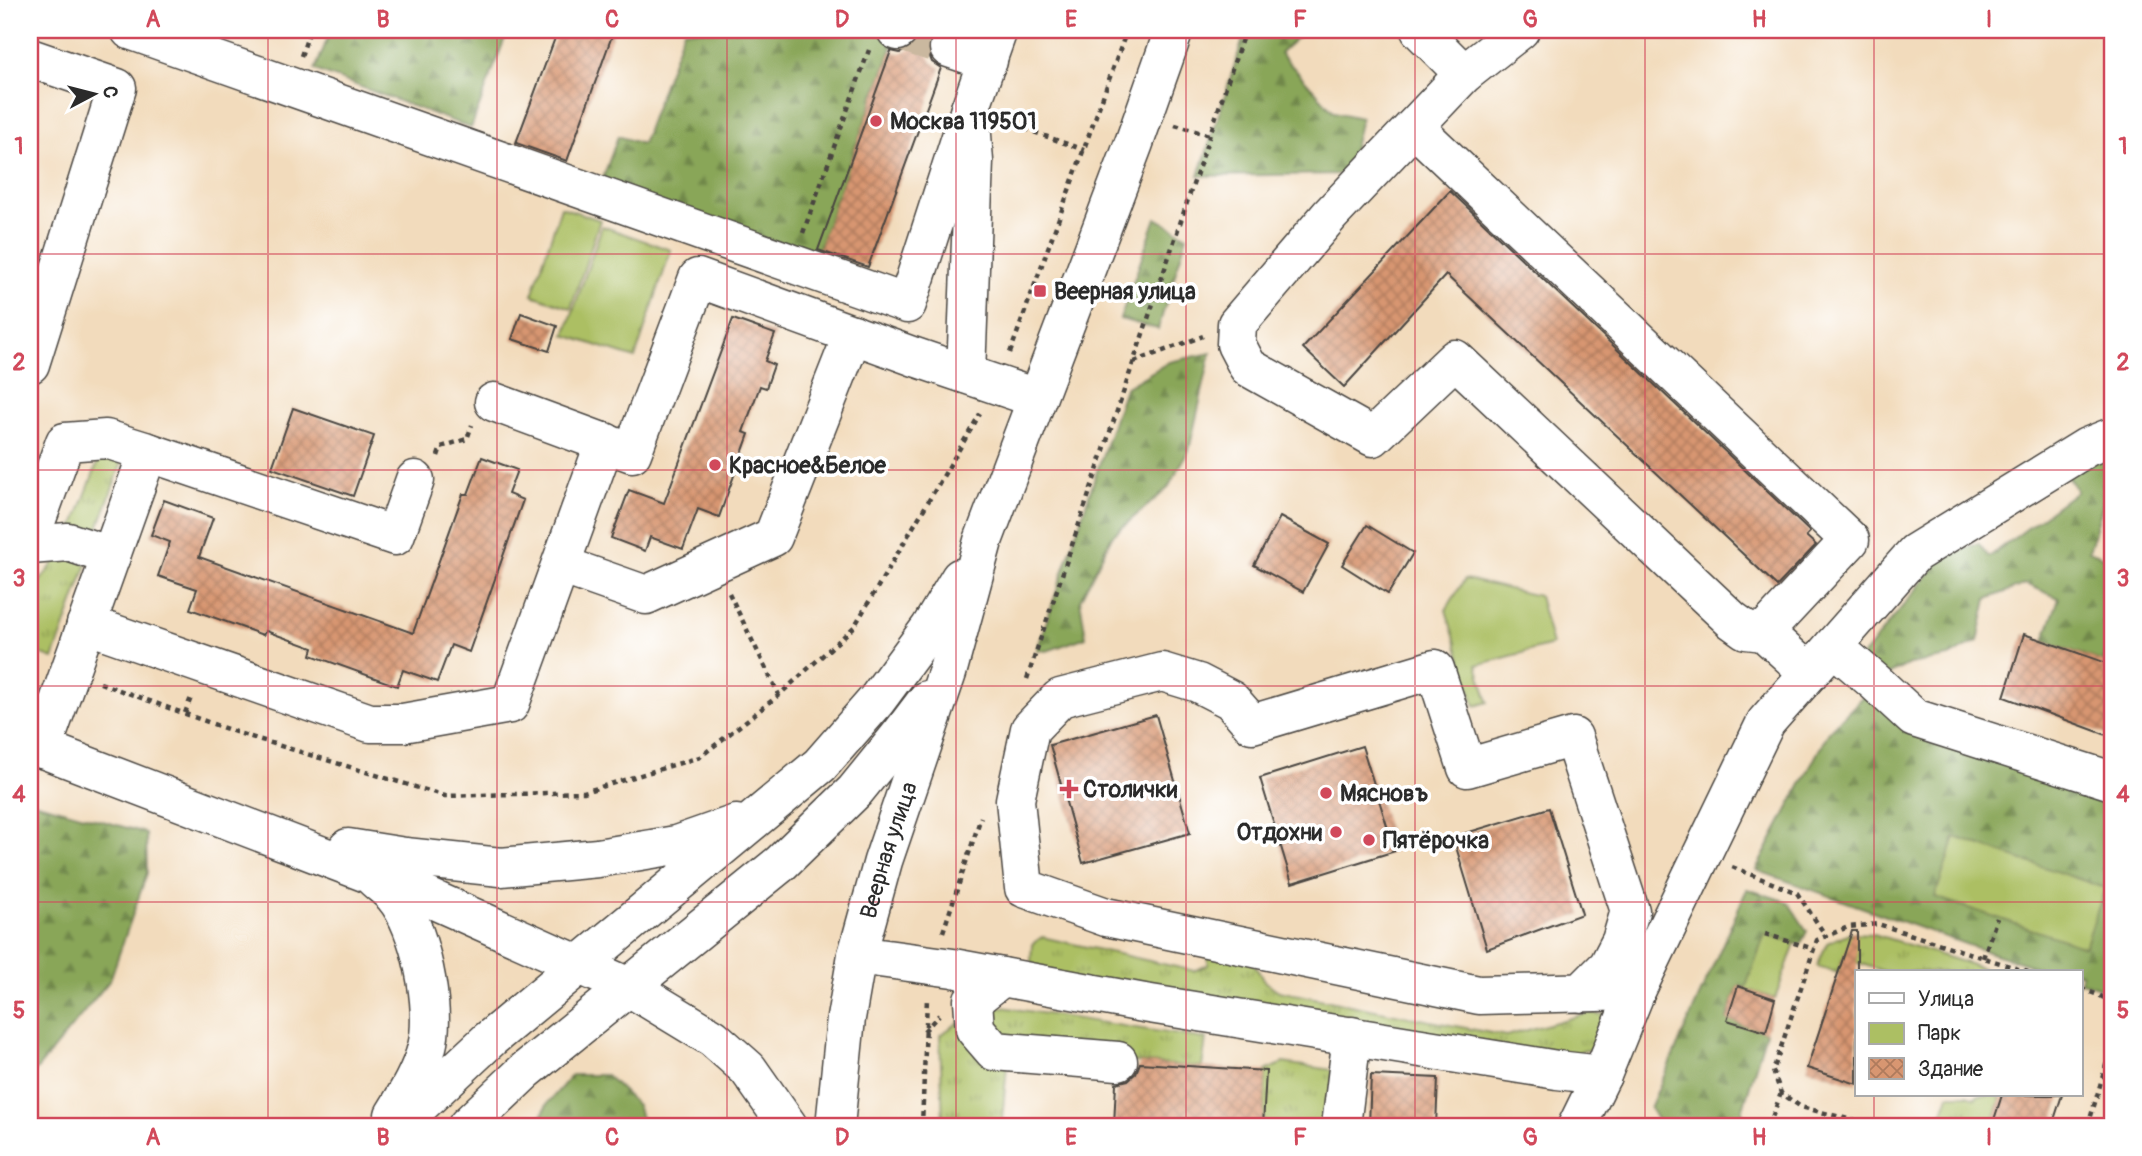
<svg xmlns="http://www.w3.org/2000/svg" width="2142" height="1156" font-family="Pangolin,sans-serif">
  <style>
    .grass { fill: url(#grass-tufts); stroke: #6c7547; stroke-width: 2 }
    .forest { fill: url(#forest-firs); stroke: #5a6842; stroke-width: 2 }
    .green { fill: #acbf63; stroke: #6c7547; stroke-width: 2 }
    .building { fill: url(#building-cross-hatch) }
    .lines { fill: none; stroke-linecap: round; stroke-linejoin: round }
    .minor-tunnel { stroke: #cab89f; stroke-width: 38; stroke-dasharray: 38 19; stroke-linecap: butt }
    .minor-casing { stroke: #494541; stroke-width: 41 }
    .path { stroke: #494541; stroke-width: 4.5; stroke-dasharray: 5 5; stroke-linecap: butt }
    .minor { stroke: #fff; stroke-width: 38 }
    .grid { fill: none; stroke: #d1495b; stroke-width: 2; stroke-opacity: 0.55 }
    .poi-dot { fill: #d1495b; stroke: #fff; stroke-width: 2.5 }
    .labels { text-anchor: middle; stroke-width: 7; stroke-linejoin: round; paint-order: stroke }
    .poi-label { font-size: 23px; font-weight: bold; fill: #2b2b2b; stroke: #fff; text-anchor: start }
    .street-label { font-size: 23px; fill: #2b2b2b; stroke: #fff }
    .neatline { fill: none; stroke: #d1495b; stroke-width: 2.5 }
    .grid-label { font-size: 23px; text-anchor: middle; font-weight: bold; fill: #d1495b }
  </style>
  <defs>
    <pattern id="grass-tufts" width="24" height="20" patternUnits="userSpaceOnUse" patternTransform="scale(1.75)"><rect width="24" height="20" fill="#acbf63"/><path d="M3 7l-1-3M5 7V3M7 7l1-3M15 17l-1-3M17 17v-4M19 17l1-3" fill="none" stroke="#8c9b52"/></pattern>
    <pattern id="forest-firs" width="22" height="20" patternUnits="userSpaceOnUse" patternTransform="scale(1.75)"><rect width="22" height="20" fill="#89a659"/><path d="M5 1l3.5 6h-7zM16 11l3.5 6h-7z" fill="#70874a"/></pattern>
    <pattern id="building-cross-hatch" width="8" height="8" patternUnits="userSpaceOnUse" patternTransform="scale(1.75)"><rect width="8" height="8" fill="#d89671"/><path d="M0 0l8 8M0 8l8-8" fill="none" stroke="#af7b5d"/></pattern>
  </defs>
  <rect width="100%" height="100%" fill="#fff"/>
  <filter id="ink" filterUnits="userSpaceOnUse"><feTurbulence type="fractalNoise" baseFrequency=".0143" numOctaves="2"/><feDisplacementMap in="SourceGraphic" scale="14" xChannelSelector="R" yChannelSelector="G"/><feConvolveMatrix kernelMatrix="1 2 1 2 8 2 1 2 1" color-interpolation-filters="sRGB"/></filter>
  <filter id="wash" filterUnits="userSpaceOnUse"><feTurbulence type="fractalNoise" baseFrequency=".00686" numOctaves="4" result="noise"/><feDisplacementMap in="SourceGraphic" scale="28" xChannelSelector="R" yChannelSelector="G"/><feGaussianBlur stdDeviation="1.57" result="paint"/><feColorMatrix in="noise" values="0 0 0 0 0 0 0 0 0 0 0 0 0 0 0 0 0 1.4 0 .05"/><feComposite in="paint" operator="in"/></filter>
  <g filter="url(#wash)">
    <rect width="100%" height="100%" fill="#f2dbbc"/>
    <!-- grass -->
    <path class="grass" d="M 102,451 L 123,459 L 98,528 L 87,534 L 73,528 Z
      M 62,552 L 87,564 L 53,659 L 30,650 L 30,609 L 38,584 Z
      M 1849,933 L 1874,934 L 1994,972 L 1886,972 L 1843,958 L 1838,973 L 1817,966 L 1827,943 Z
      M 1042,937 L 1194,971 L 1208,965 L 1209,947 L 1248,955 L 1265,982 L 1279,991 L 1506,1036 L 1589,1013 L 1626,1017 L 1612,1052 L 1582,1050 L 1557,1070 L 1037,973 L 1031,961 L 1032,944 Z
      M 996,1006 L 1206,1039 L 1202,1067 L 1118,1061 L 1000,1035 L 991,1020 Z
      M 958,1023 L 1007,1065 L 1002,1121 L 1028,1123 L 1028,1126 L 943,1126 L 940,1035 Z
      M 1283,1063 L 1333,1070 L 1329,1126 L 1263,1126 L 1266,1071 Z
      M 1949,1095 L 1968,1095 L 1976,1098 L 1977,1095 L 1993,1095 L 2001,1098 L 1992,1126 L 1959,1126 L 1940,1120 Z"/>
    <!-- forest -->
    <path class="forest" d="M 331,30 L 508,30 L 471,128 L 315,70 Z
      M 684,30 L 898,31 L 817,253 L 597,195 L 618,136 L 642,144 Z
      M 1246,30 L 1305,30 L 1280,53 L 1334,112 L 1361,118 L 1348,174 L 1199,176 Z
      M 1156,218 L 1187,236 L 1158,329 L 1120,319 Z
      M 1211,353 L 1189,450 L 1168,488 L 1112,536 L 1080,600 L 1086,637 L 1047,651 L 1037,650 L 1125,388 L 1169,362 Z
      M 2112,437 L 2112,485 L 2108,488 L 2089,551 L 2112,560 L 2112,665 L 2044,641 L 2059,598 L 2026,584 L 1987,599 L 1978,641 L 1949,657 L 1909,664 L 1875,682 L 1855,665 L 1940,560 L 1978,543 L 1989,557 L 2077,491 L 2058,465 Z
      M 1872,688 L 2112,788 L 2112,992 L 2081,982 L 2081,972 L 2051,972 L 1985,951 L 1756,870 L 1829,731 Z
      M 30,801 L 146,833 L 147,873 L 110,980 L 30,1078 Z
      M 1747,889 L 1788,902 L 1807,931 L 1800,945 L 1765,934 L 1745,989 L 1738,987 L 1727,1019 L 1766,1032 L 1742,1112 L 1750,1126 L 1661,1126 L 1650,1108 Z
      M 572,1075 L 606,1075 L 637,1105 L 644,1126 L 538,1126 L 547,1104 Z"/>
    <!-- green -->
    <path class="green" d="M 561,207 L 600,220 L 571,308 L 532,295 Z
      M 602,226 L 671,250 L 635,358 L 565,335 Z
      M 1465,579 L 1539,596 L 1552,645 L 1477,665 L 1488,702 L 1475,706 L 1446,610 Z
      M 1955,837 L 2105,888 L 2085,947 L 1935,897 Z
      M 1765,934 L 1795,943 L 1775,999 L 1745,989 Z"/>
    <g id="blocks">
      <!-- building -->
      <path class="building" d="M 558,30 L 614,30 L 567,161 L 516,143 Z
        M 920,30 L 938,30 L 929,40 L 928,52 L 932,62 L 941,68 L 868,267 L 818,250 L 891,51 L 900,53 L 911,49 L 918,40 Z
        M 1450,191 L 1810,532 L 1806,536 L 1816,545 L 1777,586 L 1446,275 L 1344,387 L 1303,348 Z
        M 521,313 L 557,326 L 549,351 L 512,339 Z
        M 733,319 L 775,334 L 765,361 L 774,365 L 766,388 L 760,386 L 743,432 L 749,434 L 719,517 L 698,509 L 683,549 L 650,537 L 645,551 L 611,538 L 629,490 L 664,503 Z
        M 293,408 L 374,436 L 353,496 L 272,468 Z
        M 482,457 L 517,470 L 508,494 L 523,500 L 469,652 L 451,645 L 437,682 L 403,670 L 397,686 L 311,655 L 313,648 L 266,631 L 263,635 L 190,609 L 197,589 L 158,576 L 170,542 L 151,535 L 164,500 L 213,518 L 199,557 L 413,633 L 463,494 L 468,494 Z
        M 1280,517 L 1329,544 L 1303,592 L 1254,565 Z
        M 1367,525 L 1413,553 L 1388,594 L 1342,565 Z
        M 2024,634 L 2112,665 L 2112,737 L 2004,697 Z
        M 1156,715 L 1190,833 L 1083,863 L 1050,745 Z
        M 1362,746 L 1395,851 L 1292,883 L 1260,778 Z
        M 1549,808 L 1582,914 L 1487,949 L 1453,837 Z
        M 1852,931 L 1857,931 L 1857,1084 L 1807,1068 Z
        M 1738,986 L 1775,999 L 1766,1032 L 1727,1020 Z
        M 1140,1063 L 1266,1071 L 1263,1126 L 1114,1126 L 1116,1083 L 1128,1080 L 1136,1073 Z
        M 1371,1075 L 1438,1078 L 1436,1126 L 1369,1126 Z
        M 2002,1095 L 2062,1095 L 2052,1126 L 1992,1126 Z"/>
    </g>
  </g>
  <g filter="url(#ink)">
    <use href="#blocks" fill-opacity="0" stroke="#494541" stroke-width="2"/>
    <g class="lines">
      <!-- minor-tunnel -->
      <path class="minor-tunnel" d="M 898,31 L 949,48"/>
      <defs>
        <g id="minor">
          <path d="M 130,30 L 907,304 L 970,109"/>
          <path d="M 896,30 L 898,31"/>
          <path d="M 1420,30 L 1464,74"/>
          <path d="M 1520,30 L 1464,74 L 1330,215 L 1237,324 L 1236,344 L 1248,367 L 1373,437 L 1455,359 L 1732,620 L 1746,630 L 1764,632 L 1809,673"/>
          <path d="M 949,48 L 988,61"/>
          <path d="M 30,58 L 117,88 L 30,364"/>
          <path d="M 1414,127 L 1850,540 L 1764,632"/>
          <path d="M 966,374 L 974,161 L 970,109 L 998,30"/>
          <path d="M 494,402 L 632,453 L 698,278 L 912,356 L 1036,398"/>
          <path d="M 30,538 L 65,442 L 106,439 L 148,452"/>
          <path d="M 30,545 L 68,542 L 111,556"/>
          <path d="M 561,565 L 646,595 L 773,537 L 853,334"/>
          <path d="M 86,624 L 370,723 L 403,723 L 510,704 L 605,442"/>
          <path d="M 1833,646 L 1875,682 L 1914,718 L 2112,781"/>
          <path d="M 30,744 L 414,891 L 629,987 L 713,1038 L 748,1069 L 788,1126"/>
          <path d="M 42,749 L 148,452 L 395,536 L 415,480"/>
          <path d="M 348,848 L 405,857 L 501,867 L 598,858 L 676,845 L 736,824"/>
          <path d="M 374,878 C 380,884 388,889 394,896 C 420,925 437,1009 427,1047 C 421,1071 407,1094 394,1115"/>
          <path d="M 857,955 L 953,968 L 1144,1003 L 1557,1070 L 1602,1075"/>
          <path d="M 1002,977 L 973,1000 L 975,1029 L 994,1051 L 1118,1061"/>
          <path d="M 1581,993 L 1608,966 L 1621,941 L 1630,911 L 1573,737 L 1467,768 L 1435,669 L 1252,724 L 1231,700 L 1198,683 L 1162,672 L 1060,698 L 1030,729 L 1015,800 L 1024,888 L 1106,917 L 1479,995 L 1636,991"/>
          <path d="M 397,1126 L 490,1039 L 820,765 L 876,701 L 930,628 L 960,578"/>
          <path d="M 467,1126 L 526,1070 L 780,864 L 855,791 L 902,733 L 927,700"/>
          <path id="s1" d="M 835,1126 L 846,1018 L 857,955 L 883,861 L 947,673 L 983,541 L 1134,143 L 1174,30"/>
          <path d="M 1341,1126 L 1352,1036"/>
          <path d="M 1577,1126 L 1602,1075 L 1636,991 L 1766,722 L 1915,553 L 2087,447 L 2112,437"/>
        </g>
      </defs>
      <!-- minor casing -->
      <use href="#minor" class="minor-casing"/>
      <!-- path -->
      <path class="path" d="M 301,56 L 310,30
        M 1006,122 L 1084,150
        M 1175,125 L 1209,135
        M 803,233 L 869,50
        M 1010,353 L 1127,30
        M 1134,362 L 1203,336
        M 438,456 L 441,447 L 467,439 L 472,425
        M 729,593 L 779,695
        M 1027,679 L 1245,30
        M 100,683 L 238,733 L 445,796 L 584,792 L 700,757 L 779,695 L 854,627 L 980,414
        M 185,713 L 192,695
        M 1732,867 L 1797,893 L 1826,936
        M 943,932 L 981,817
        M 1765,934 L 1814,949
        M 1983,958 L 1997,918
        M 2081,989 L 2099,995 L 2112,1003
        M 924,1031 L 939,1015
        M 922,1126 L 927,998
        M 1769,1126 L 1781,1093
        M 1876,1126 L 1801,1107 L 1781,1093 L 1773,1071 L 1817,940 L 1848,927 L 1878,924 L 2028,972
        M 2088,1126 L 2112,1045"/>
      <!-- minor -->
      <use href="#minor" class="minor"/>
    </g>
  </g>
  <!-- grid -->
  <path class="grid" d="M 268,30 L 268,1126M 497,30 L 497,1126M 727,30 L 727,1126M 956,30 L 956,1126M 1186,30 L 1186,1126M 1415,30 L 1415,1126M 1645,30 L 1645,1126M 1874,30 L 1874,972M 30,254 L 2112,254M 30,470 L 2112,470M 30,686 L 2112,686M 30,902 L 2112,902M 1874,1095 L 1874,1126"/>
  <!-- markers -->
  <g class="poi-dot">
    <circle cx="876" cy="121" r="7"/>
    <rect x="1033" y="284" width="14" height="14" rx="3.5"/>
    <circle cx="715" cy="465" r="7"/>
    <path d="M1065.5 778.5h7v7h7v7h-7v7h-7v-7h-7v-7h7z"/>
    <circle cx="1326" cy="793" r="7"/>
    <circle cx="1336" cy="832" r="7"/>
    <circle cx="1369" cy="840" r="7"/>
  </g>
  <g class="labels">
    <!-- poi labels -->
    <g class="poi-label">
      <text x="890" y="129">Москва 119501</text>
      <text x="1054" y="299">Веерная улица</text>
      <text x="729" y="473">Красное&amp;Белое</text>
      <text x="1083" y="797">Столички</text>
      <text x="1340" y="801">Мясновъ</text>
      <text x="1322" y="840" text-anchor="end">Отдохни</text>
      <text x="1383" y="848">Пятёрочка</text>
    </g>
    <!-- street labels -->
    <g class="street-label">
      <text dy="8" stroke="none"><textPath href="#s1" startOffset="282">Веерная улица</textPath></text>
    </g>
  </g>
  <!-- margin -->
  <rect width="2142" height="1156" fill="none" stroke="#fff" stroke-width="77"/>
  <!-- legend -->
  <rect x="1855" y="970" width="228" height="126" fill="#ffffff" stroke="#aaaaaa" stroke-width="2"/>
  <rect x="1869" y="993" width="35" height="10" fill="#ffffff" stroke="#aaaaaa" stroke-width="2"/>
  <text x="1918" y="1006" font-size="21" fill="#2b2b2b">Улица</text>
  <rect x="1869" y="1023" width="35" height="21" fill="#acbf63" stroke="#aaaaaa" stroke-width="2"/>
  <text x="1918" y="1040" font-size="21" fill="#2b2b2b">Парк</text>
  <rect x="1869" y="1058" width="35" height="21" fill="url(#building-cross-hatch)" stroke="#aaaaaa" stroke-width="2"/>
  <text x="1918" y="1076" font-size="21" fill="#2b2b2b">Здание</text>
  <!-- north arrow -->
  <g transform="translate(94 94) rotate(83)" stroke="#ffffff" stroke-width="5" paint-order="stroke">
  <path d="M0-5L12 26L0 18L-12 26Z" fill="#2b2b2b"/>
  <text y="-10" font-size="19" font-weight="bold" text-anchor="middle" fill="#2b2b2b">С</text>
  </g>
  <rect x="38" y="38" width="2066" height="1080" class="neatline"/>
  <g class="grid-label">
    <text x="153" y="27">A</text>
    <text x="383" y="27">B</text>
    <text x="612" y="27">C</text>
    <text x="842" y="27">D</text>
    <text x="1071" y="27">E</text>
    <text x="1300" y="27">F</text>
    <text x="1530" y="27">G</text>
    <text x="1759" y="27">H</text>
    <text x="1989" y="27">I</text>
    <text x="19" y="154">1</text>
    <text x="2123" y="154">1</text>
    <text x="19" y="370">2</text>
    <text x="2123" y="370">2</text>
    <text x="19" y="586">3</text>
    <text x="2123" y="586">3</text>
    <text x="19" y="802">4</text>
    <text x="2123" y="802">4</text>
    <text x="19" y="1018">5</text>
    <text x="2123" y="1018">5</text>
    <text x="153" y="1145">A</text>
    <text x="383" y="1145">B</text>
    <text x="612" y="1145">C</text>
    <text x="842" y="1145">D</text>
    <text x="1071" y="1145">E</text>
    <text x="1300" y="1145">F</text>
    <text x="1530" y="1145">G</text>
    <text x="1759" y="1145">H</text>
    <text x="1989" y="1145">I</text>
  </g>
</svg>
